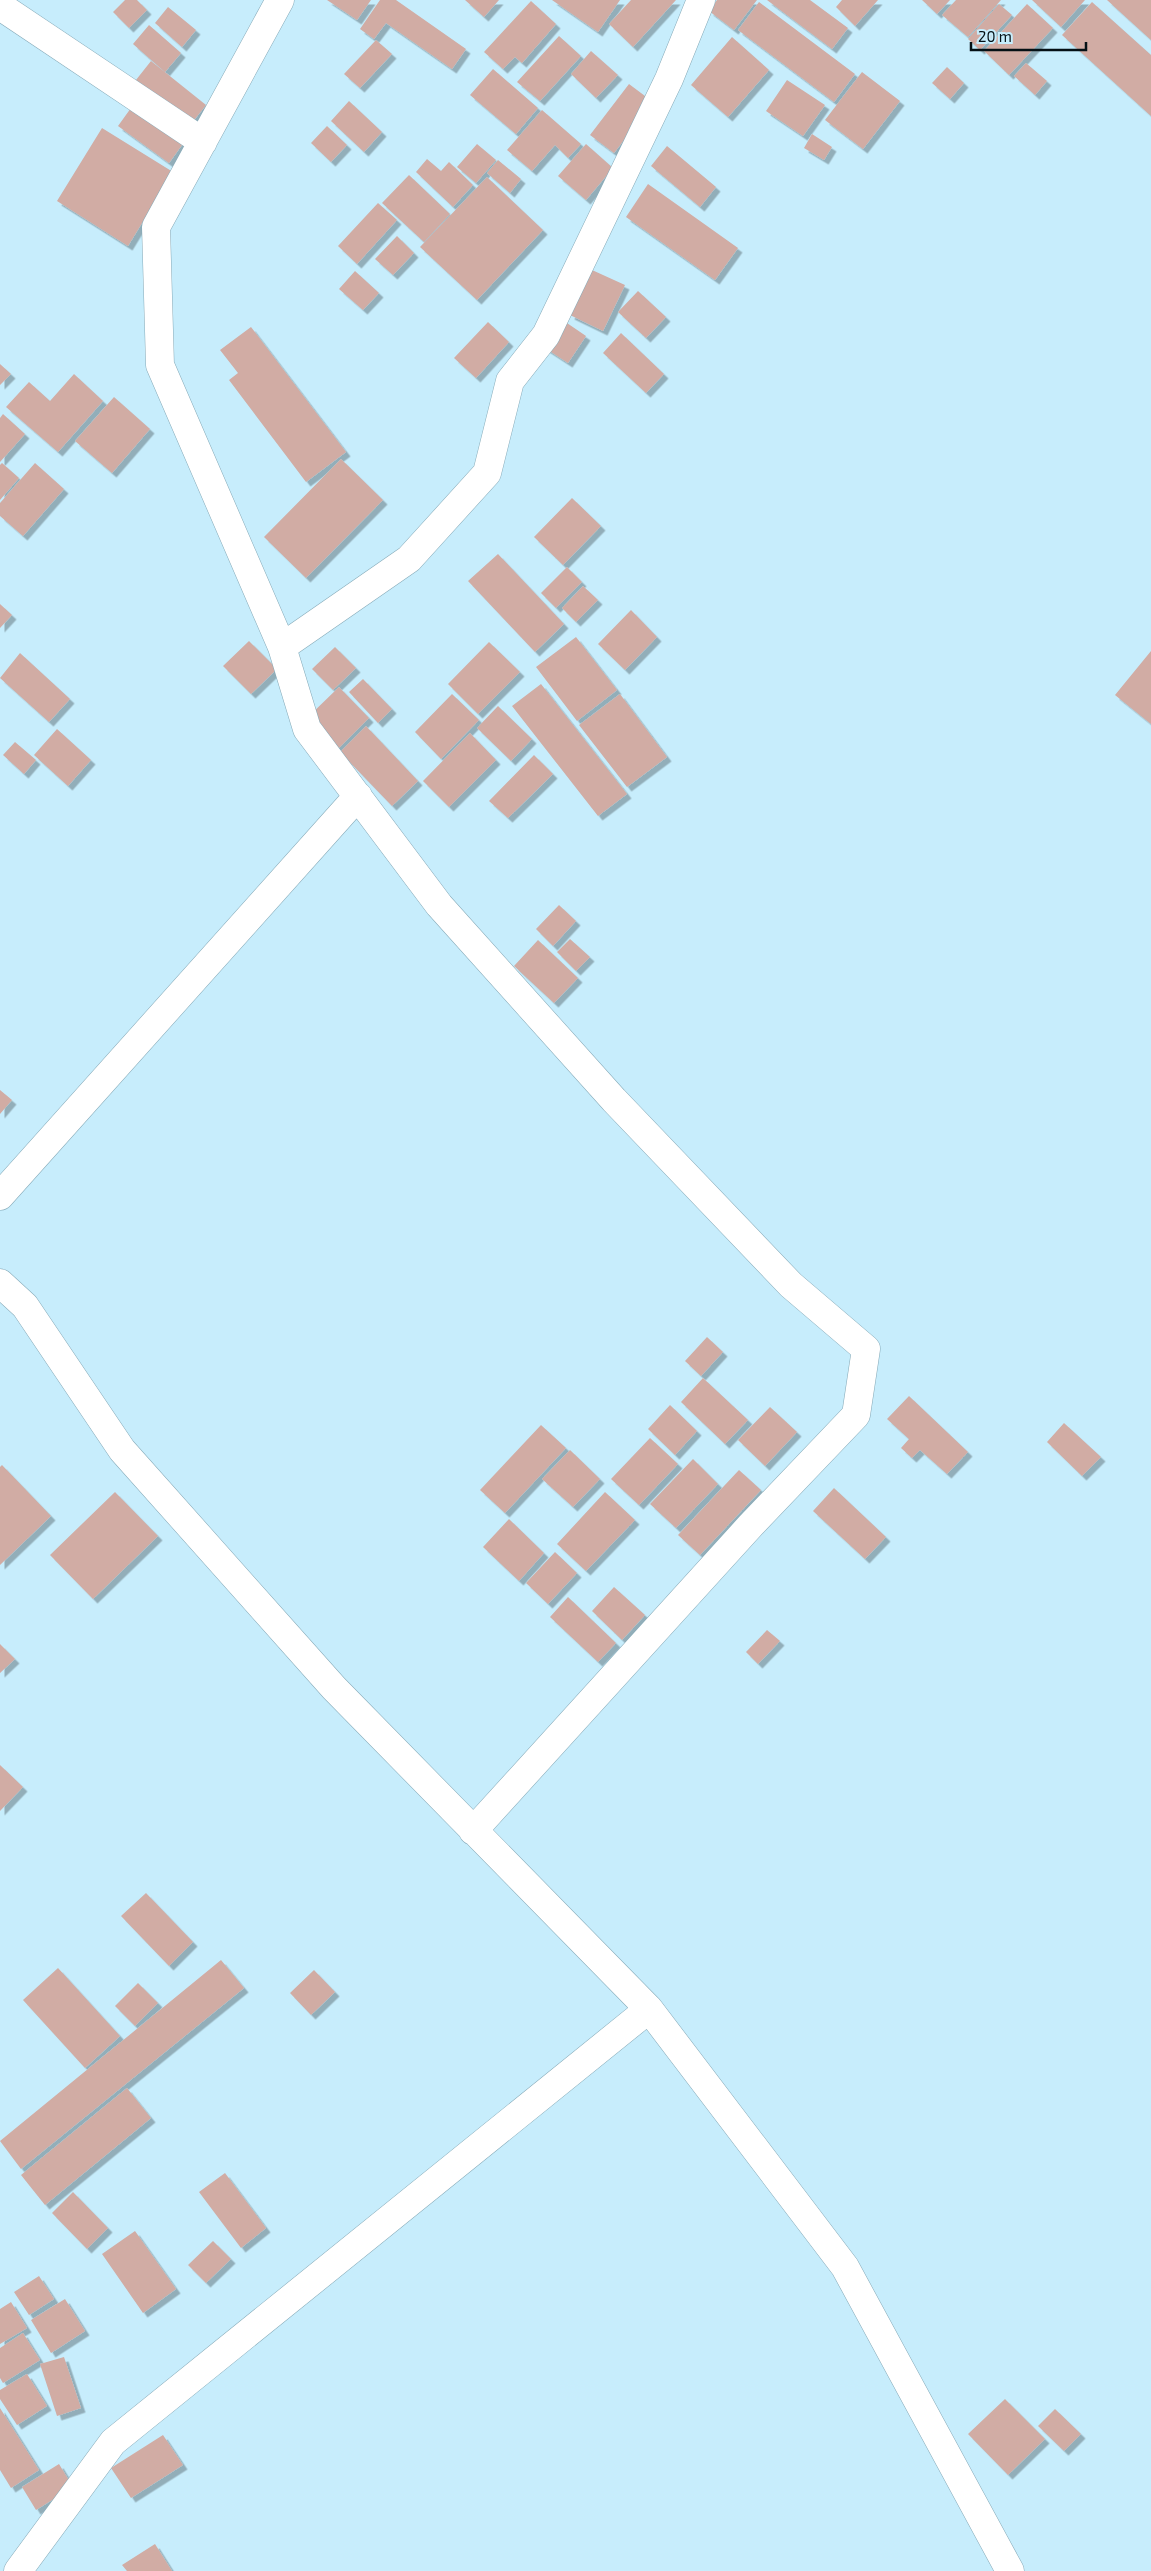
<svg xmlns="http://www.w3.org/2000/svg" width="1151" height="2571" font-family="'Exo 2',sans-serif">
  <style>
    .building { fill: #d1aca4; filter: url(#shadow) }
    .lines { fill: none; stroke-linecap: round; stroke-linejoin: round }
    .minor-casing { stroke: #86aab8; stroke-width: 29 }
    .minor { stroke: #fff; stroke-width: 28 }
  </style>
  <defs>
    <filter id="shadow"><feDropShadow dx="4.5" dy="4.5" stdDeviation="0" flood-color="#0004"/></filter>
  </defs>
  <rect width="100%" height="100%" fill="#c7edfc"/>
  <!-- building -->
  <path class="building" d="M 125,0 L 137,0 L 147,10 L 129,28 L 113,12 Z
    M 327,0 L 371,0 L 357,20 Z
    M 380,0 L 396,0 L 466,49 L 452,69 L 386,23 L 374,39 L 360,29 Z
    M 465,0 L 499,0 L 484,17 Z
    M 552,0 L 620,0 L 598,32 Z
    M 631,0 L 676,0 L 633,47 L 609,24 Z
    M 717,0 L 757,0 L 734,30 L 709,11 Z
    M 767,0 L 810,0 L 848,28 L 832,49 Z
    M 842,0 L 878,0 L 855,26 L 836,7 Z
    M 922,0 L 950,0 L 937,14 Z
    M 956,0 L 1001,0 L 968,37 L 942,15 Z
    M 1032,0 L 1085,0 L 1061,27 Z
    M 1107,0 L 1151,0 L 1151,40 Z
    M 531,1 L 556,24 L 522,63 L 515,57 L 503,69 L 484,52 Z
    M 759,2 L 855,74 L 834,102 L 738,30 Z
    M 1092,2 L 1151,55 L 1151,116 L 1062,35 Z
    M 999,4 L 1012,15 L 980,50 L 968,39 Z
    M 1027,4 L 1053,28 L 1009,75 L 984,51 Z
    M 168,7 L 196,30 L 182,47 L 155,23 Z
    M 149,25 L 181,53 L 165,72 L 133,44 Z
    M 559,36 L 581,56 L 540,101 L 517,82 Z
    M 732,37 L 769,70 L 728,117 L 691,85 Z
    M 376,40 L 392,54 L 360,88 L 344,74 Z
    M 591,51 L 618,75 L 596,98 L 571,74 Z
    M 151,61 L 206,105 L 187,129 L 132,85 Z
    M 1026,63 L 1047,81 L 1035,95 L 1014,76 Z
    M 947,67 L 964,83 L 950,99 L 932,83 Z
    M 493,69 L 538,108 L 516,134 L 470,95 Z
    M 862,72 L 900,101 L 863,149 L 825,120 Z
    M 787,80 L 825,105 L 803,136 L 766,111 Z
    M 629,84 L 653,102 L 614,153 L 590,135 Z
    M 136,101 L 187,138 L 169,163 L 118,126 Z
    M 349,101 L 382,132 L 364,152 L 331,121 Z
    M 542,110 L 581,144 L 568,158 L 555,145 L 532,171 L 507,150 Z
    M 327,126 L 347,145 L 331,162 L 311,143 Z
    M 102,128 L 173,172 L 128,246 L 57,201 Z
    M 812,134 L 832,147 L 824,160 L 804,148 Z
    M 477,144 L 496,160 L 476,183 L 457,167 Z
    M 586,144 L 613,168 L 586,200 L 558,176 Z
    M 667,146 L 716,187 L 700,207 L 651,166 Z
    M 427,159 L 441,171 L 449,162 L 473,185 L 453,207 L 416,172 Z
    M 498,160 L 521,179 L 510,193 L 487,173 Z
    M 409,175 L 450,214 L 424,242 L 382,203 Z
    M 487,177 L 543,230 L 477,300 L 420,247 Z
    M 648,184 L 738,248 L 715,280 L 626,217 Z
    M 378,203 L 397,220 L 357,264 L 338,246 Z
    M 397,236 L 414,253 L 393,275 L 375,259 Z
    M 592,270 L 625,285 L 603,331 L 570,315 Z
    M 355,271 L 379,293 L 363,310 L 339,289 Z
    M 638,291 L 666,317 L 646,338 L 618,312 Z
    M 564,321 L 586,336 L 568,363 L 545,348 Z
    M 488,322 L 509,342 L 476,378 L 454,358 Z
    M 251,327 L 346,452 L 306,482 L 229,380 L 238,373 L 220,350 Z
    M 621,333 L 664,374 L 646,393 L 603,353 Z
    M 0,364 L 11,374 L 0,385 Z
    M 74,374 L 103,401 L 58,452 L 6,407 L 29,382 L 50,401 Z
    M 114,397 L 150,429 L 112,473 L 75,441 Z
    M 3,414 L 25,434 L 0,462 L 0,418 Z
    M 341,459 L 383,500 L 306,578 L 264,537 Z
    M 2,463 L 19,478 L 0,500 L 0,465 Z
    M 35,463 L 64,489 L 23,536 L 0,516 L 0,503 Z
    M 572,498 L 601,526 L 563,565 L 534,537 Z
    M 498,554 L 564,624 L 535,652 L 468,581 Z
    M 567,567 L 582,582 L 556,608 L 541,593 Z
    M 583,586 L 598,600 L 576,622 L 562,608 Z
    M 0,604 L 12,615 L 0,628 Z
    M 631,610 L 657,637 L 625,670 L 598,644 Z
    M 576,637 L 617,690 L 577,721 L 536,667 Z
    M 249,641 L 277,669 L 251,694 L 223,666 Z
    M 489,642 L 520,672 L 478,714 L 448,684 Z
    M 335,647 L 356,668 L 333,690 L 312,669 Z
    M 1151,651 L 1151,724 L 1115,695 Z
    M 20,653 L 70,699 L 49,722 L 0,678 Z
    M 363,679 L 392,709 L 378,723 L 349,692 Z
    M 541,684 L 627,794 L 598,816 L 512,706 Z
    M 339,687 L 369,718 L 338,749 L 307,718 Z
    M 452,694 L 479,720 L 441,759 L 415,732 Z
    M 620,694 L 667,757 L 627,787 L 579,725 Z
    M 498,706 L 532,739 L 511,761 L 477,728 Z
    M 366,726 L 418,781 L 392,806 L 340,752 Z
    M 57,729 L 91,760 L 68,786 L 34,755 Z
    M 470,733 L 496,760 L 449,807 L 423,781 Z
    M 15,742 L 36,760 L 24,774 L 3,755 Z
    M 534,755 L 553,774 L 508,818 L 489,801 Z
    M 559,905 L 576,921 L 553,946 L 536,929 Z
    M 570,939 L 590,957 L 576,971 L 557,952 Z
    M 538,940 L 578,978 L 554,1003 L 514,966 Z
    M 0,1090 L 12,1100 L 0,1114 Z
    M 707,1337 L 723,1352 L 701,1376 L 685,1361 Z
    M 703,1378 L 748,1420 L 725,1444 L 681,1402 Z
    M 909,1396 L 968,1452 L 947,1474 L 920,1450 L 912,1458 L 901,1448 L 909,1439 L 887,1419 Z
    M 670,1405 L 697,1431 L 675,1455 L 648,1429 Z
    M 770,1407 L 797,1432 L 765,1466 L 738,1440 Z
    M 1064,1423 L 1101,1457 L 1082,1476 L 1047,1442 Z
    M 541,1425 L 566,1448 L 505,1513 L 480,1490 Z
    M 650,1438 L 678,1464 L 639,1505 L 611,1479 Z
    M 570,1450 L 600,1479 L 573,1507 L 542,1479 Z
    M 693,1459 L 718,1484 L 676,1528 L 650,1504 Z
    M 2,1465 L 51,1516 L 0,1565 L 0,1467 Z
    M 739,1470 L 761,1490 L 700,1555 L 678,1535 Z
    M 834,1488 L 886,1537 L 865,1559 L 813,1511 Z
    M 115,1492 L 158,1536 L 93,1599 L 50,1555 Z
    M 605,1492 L 635,1520 L 586,1571 L 557,1544 Z
    M 509,1519 L 544,1553 L 519,1581 L 483,1547 Z
    M 555,1552 L 577,1573 L 548,1604 L 526,1583 Z
    M 614,1587 L 645,1615 L 622,1640 L 592,1611 Z
    M 568,1597 L 616,1643 L 598,1662 L 550,1617 Z
    M 767,1630 L 780,1641 L 758,1664 L 746,1652 Z
    M 0,1644 L 15,1659 L 0,1673 Z
    M 0,1765 L 23,1787 L 0,1811 Z
    M 146,1893 L 193,1942 L 169,1966 L 121,1916 Z
    M 221,1960 L 244,1988 L 21,2169 L 0,2141 Z
    M 58,1968 L 120,2036 L 85,2068 L 23,2000 Z
    M 314,1970 L 335,1992 L 311,2015 L 290,1993 Z
    M 138,1983 L 158,2003 L 135,2026 L 115,2006 Z
    M 127,2088 L 151,2118 L 45,2205 L 21,2175 Z
    M 225,2173 L 266,2228 L 241,2248 L 199,2192 Z
    M 73,2192 L 108,2228 L 87,2249 L 52,2213 Z
    M 135,2231 L 176,2289 L 143,2313 L 102,2254 Z
    M 213,2241 L 231,2259 L 206,2283 L 188,2265 Z
    M 39,2276 L 54,2299 L 29,2315 L 14,2292 Z
    M 65,2299 L 85,2331 L 51,2353 L 31,2320 Z
    M 11,2302 L 27,2328 L 0,2344 L 0,2309 Z
    M 23,2333 L 40,2360 L 3,2383 L 0,2378 L 0,2348 Z
    M 64,2357 L 81,2408 L 57,2416 L 40,2364 Z
    M 27,2374 L 47,2406 L 17,2425 L 0,2399 L 0,2390 Z
    M 1005,2399 L 1045,2439 L 1008,2475 L 968,2434 Z
    M 0,2408 L 39,2470 L 11,2488 L 0,2470 Z
    M 1055,2409 L 1081,2434 L 1064,2451 L 1038,2426 Z
    M 163,2435 L 183,2465 L 131,2498 L 111,2468 Z
    M 59,2464 L 73,2487 L 36,2510 L 22,2487 Z
    M 155,2544 L 172,2571 L 127,2571 L 122,2565 Z"/>
  <g class="lines">
    <defs>
      <path id="minor" d="M 280,0 L 156,227 L 160,365 L 282,647 L 307,729 L 439,905 L 614,1100 L 791,1285 L 866,1349 L 856,1415 L 750,1526 L 473,1831
        M 0,6 L 203,142
        M 282,647 L 409,559 L 487,473 L 510,381 L 546,335 L 669,79 L 701,0
        M 0,1196 L 358,796
        M 0,1283 L 25,1306 L 122,1450 L 334,1688 L 649,2009 L 845,2267 L 1010,2571
        M 18,2571 L 113,2442 L 649,2009"/>
    </defs>
    <!-- minor casing -->
    <use href="#minor" class="minor-casing"/>
    <!-- minor -->
    <use href="#minor" class="minor"/>
  </g>
  <!-- scale -->
  <path d="M971 42v8h115v-8" fill="none" stroke="#041015" stroke-width="2.5"/>
  <text x="978" y="42" font-size="15" fill="#041015" stroke="#c7edfc" stroke-width="4" paint-order="stroke">20 m</text>
</svg>
